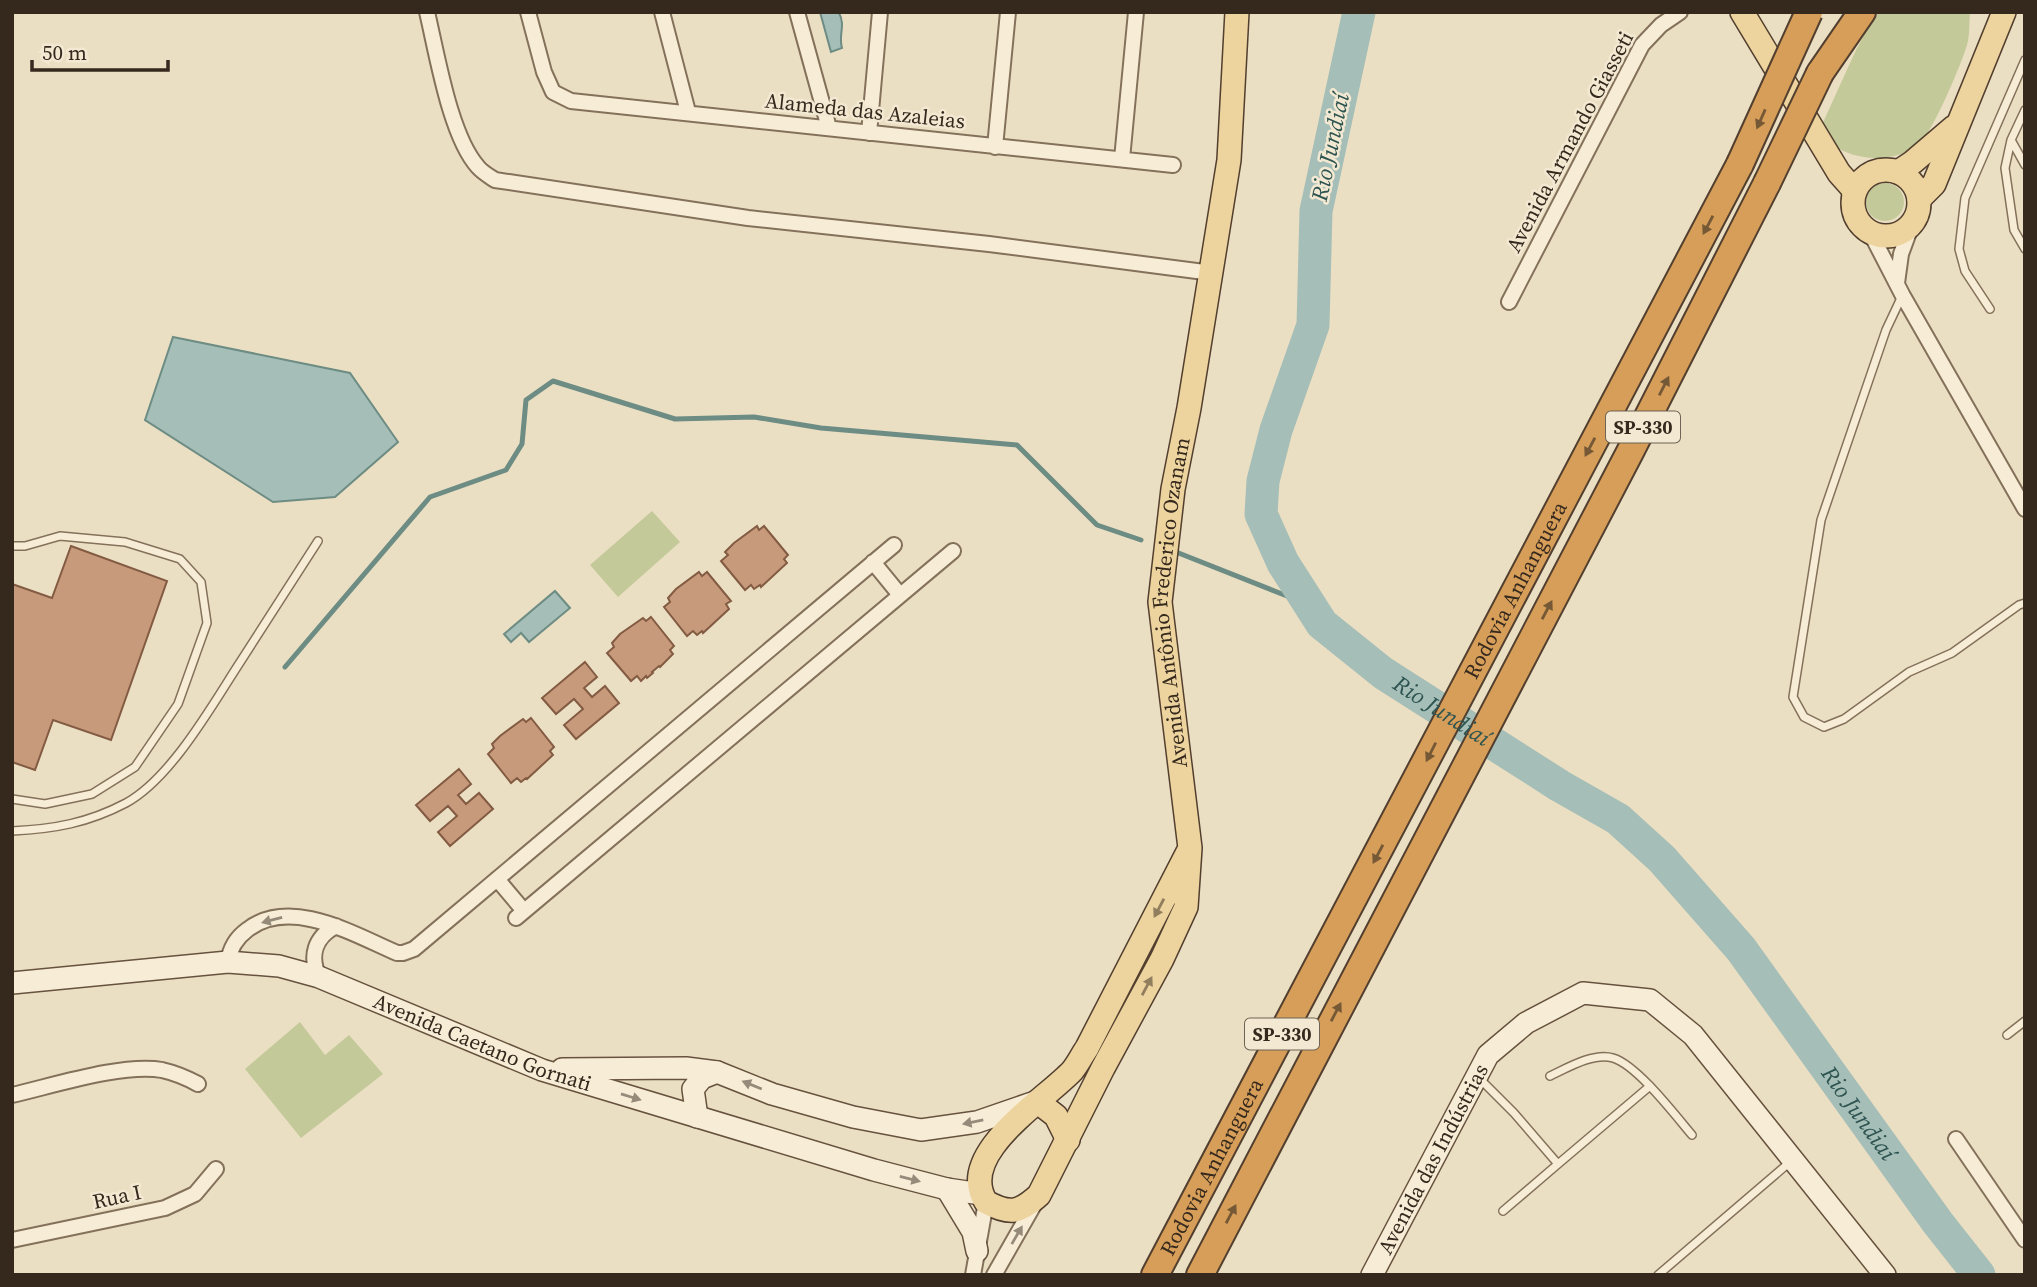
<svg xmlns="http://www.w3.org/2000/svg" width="2037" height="1287" font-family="'Source Serif 4',serif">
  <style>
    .green { fill: #c3c998 }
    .water { fill: #a5beb7; stroke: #6d8c84; stroke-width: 2 }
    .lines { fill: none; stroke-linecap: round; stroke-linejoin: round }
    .stream { stroke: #6d8c84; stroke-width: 5 }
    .river { stroke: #a5beb7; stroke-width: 33 }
    .building { fill: #c79a7b; stroke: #825b42; stroke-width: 2 }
    .lane-casing { stroke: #84715b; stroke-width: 10 }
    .street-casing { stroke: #84715b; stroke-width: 18 }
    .secondary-casing { stroke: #66523e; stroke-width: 24 }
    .primary-casing { stroke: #523f2f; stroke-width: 26 }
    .highway-casing { stroke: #523f2f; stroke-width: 30 }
    .lane { stroke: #f7edd6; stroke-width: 7 }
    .street { stroke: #f7edd6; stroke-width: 14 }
    .secondary { stroke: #f7edd6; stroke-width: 21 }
    .primary { stroke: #edd39d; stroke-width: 23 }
    .highway { stroke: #d69e58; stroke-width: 26 }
    .highway-bridge-casing { stroke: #523f2f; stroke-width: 30; stroke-linecap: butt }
    .highway-bridge { stroke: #d69e58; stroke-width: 26 }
    .oneway { fill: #755835 }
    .oneway2 { fill: #917e5e }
    .oneway3 { fill: #968b7a }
    .labels { text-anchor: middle; stroke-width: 5; stroke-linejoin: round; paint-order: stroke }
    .shield { fill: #f3e9d2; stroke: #6e6354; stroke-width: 2 }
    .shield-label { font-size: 19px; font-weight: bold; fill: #35291e }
    .street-label { font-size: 21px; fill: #35291e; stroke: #f3e9d2 }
    .water-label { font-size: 23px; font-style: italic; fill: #2e5451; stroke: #f3e9d2 }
  </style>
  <rect width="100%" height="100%" fill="#ebdfc3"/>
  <!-- green -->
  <path class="green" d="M 1877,12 L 1970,12 C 1969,23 1970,35 1967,45 C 1961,65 1932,135 1917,146 C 1895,162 1855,162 1834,145 C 1829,140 1824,134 1820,129 L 1856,50 Z
    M1866 202a19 19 0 1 1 38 0a19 19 0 1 1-38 0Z
    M 652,511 L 680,542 L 618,597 L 590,565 Z
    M 300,1022 L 325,1055 L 349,1035 L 383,1074 L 301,1138 L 245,1069 Z"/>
  <!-- water -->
  <path class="water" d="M 820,12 L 839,13 C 846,25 838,36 842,48 L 831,52 Z
    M 173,337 L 350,373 L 398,442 L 335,497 L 273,502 L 145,420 Z
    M 555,591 L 570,608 L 529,642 L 521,633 L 511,642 L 504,634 Z"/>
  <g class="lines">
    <!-- stream -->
    <path class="stream" d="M 1171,550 L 1287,596 L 1322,624
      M 285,667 L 430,497 L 506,470 L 522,444 L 526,400 L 553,381 L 675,419 L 754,417 L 821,428 L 1017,445 L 1097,525 L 1141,540"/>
    <!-- river -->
    <path class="river" id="s1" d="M 1359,12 L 1316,211 L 1313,325 L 1276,430 L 1263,481 L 1261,514 L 1283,563 L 1322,624 L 1383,673 L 1560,786 L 1618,819 L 1662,859 L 1741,949 L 1938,1223 L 1979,1275"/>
  </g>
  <!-- building -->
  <path class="building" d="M 757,526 L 759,530 L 764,526 L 788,555 L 784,559 L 787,563 L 761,587 L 760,585 L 754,589 L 751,585 L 745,590 L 721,561 L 728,555 L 725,552 L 734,543 Z
    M 71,546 L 167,581 L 111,740 L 53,720 L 35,770 L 12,762 L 12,584 L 52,598 Z
    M 699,572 L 702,576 L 707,572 L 731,601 L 726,604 L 729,609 L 703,633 L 702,631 L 697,635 L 693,631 L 687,636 L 664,607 L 670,602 L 668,598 L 676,589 Z
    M 651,617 L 674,646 L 670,650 L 673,654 L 660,667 L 659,666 L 652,672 L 653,673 L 647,678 L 646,676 L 641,681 L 637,676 L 631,681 L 607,653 L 614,647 L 612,643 L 620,634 L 643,618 L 646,621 Z
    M 585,662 L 597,677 L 584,688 L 592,697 L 605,686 L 619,703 L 576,739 L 564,725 L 583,709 L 574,699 L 556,714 L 542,698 Z
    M 531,718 L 554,747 L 550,751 L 553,755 L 527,779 L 526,778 L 521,782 L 517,778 L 511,783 L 488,754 L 494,748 L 492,744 L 500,736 L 523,719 L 526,722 Z
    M 459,769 L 471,784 L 458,795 L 466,804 L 479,793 L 493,809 L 450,846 L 438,832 L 457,816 L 448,806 L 430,821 L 416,805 Z"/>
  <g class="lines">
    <defs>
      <path id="lane" d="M 2025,110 L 2011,140 L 2025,165
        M 2011,140 L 2005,168 L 2014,230 L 2025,249
        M 1902,296 L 1886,330 L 1821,520 L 1793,697 L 1804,717 L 1824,727 L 1844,719 L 1909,672 L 1952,653 L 2019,605 L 2025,603
        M 1990,309 L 1965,271 L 1959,249 L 1965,198 L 2025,60
        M 12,546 L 25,546 L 60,536 L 125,542 L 180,559 L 201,582 L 207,623 L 178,704 L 135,767 L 92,794 L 45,804 L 12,799
        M 12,831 C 54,829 88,823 126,803 C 170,779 210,709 237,667 C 264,625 291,583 318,541
        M 2007,1035 L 2025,1021
        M 1550,1076 C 1567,1068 1594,1052 1613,1058 C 1637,1065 1675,1115 1692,1135
        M 1479,1078 L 1514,1113 L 1558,1164 L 1650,1086
        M 1503,1211 L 1558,1164
        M 1658,1275 L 1790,1162"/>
      <path id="street" d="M 427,12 C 437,54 450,136 478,167 C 482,172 489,176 495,180 L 748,218 L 989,244 L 1212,273
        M 528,12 L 544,72 L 553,92 L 571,101 L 1173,165
        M 662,12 L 688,112
        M 797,12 L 829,128
        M 869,133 L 880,12
        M 995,147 L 1008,12
        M 1122,159 L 1136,12
        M 1870,232 L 1903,296 L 2025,509
        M 1897,283 L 1901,254 L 1912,224
        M 1509,302 L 1642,45 L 1661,25 L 1680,12
        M 873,562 L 900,595
        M 497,879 L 524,911
        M 516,918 L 953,551
        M 228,962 C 230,948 236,938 247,930 C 290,896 355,935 397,953 L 403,953 L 414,949 L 894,545
        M 319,977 C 309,956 315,937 336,926
        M 12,1095 C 52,1086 123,1063 162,1070 C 175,1073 187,1078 198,1084
        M 1956,1139 L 2025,1240
        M 12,1240 L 165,1208 L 195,1194 L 216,1169
        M 973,1275 L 986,1202
        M 994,1275 L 1035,1203"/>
      <g id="secondary">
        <path id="s2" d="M 12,983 L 228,962 L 279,966 L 319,977 L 542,1070 L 874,1170 L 947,1189 L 981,1194"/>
        <path d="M 562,1069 L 686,1068 L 717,1072 L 772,1094 L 853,1117 L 921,1130 L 977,1122 L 1035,1102"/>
        <path d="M 697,1117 L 693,1089 L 702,1078 L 717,1072"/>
        <path d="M 947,1189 L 973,1232 L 977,1251"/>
        <path id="s3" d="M 1372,1275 L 1488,1055 L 1526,1023 L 1583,993 L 1650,1000 L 1693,1035 L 1885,1275"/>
      </g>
      <g id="primary">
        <path d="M 1742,12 L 1839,173 L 1855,191"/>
        <circle cx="1886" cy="203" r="33"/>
        <path d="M 1898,172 L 1913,162 L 1954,127"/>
        <path d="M 1919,199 L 1934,184 L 2004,12"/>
        <path id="s4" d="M 1190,848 L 1087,1048 C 1082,1055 1078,1064 1072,1071 C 1045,1100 955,1154 986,1202 C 1010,1215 1019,1213 1039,1195 L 1103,1068 L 1162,959 L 1186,907 L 1190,848 L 1160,602 L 1173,489 L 1189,408 L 1229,160 L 1237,12"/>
        <path d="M 1038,1102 L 1056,1116 L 1068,1140"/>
      </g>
      <g id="highway">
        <path d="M 1820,73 L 1862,12"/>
        <path id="s5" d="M 1155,1275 L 1740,164"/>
        <path d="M 1200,1275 L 1630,452 L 1767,183"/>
      </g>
    </defs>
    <!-- lane casing -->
    <use href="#lane" class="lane-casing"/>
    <!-- street casing -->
    <use href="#street" class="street-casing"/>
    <!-- secondary casing -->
    <use href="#secondary" class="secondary-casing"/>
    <!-- primary casing -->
    <use href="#primary" class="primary-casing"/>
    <!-- highway casing -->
    <use href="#highway" class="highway-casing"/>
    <!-- lane -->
    <use href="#lane" class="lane"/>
    <!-- street -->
    <use href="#street" class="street"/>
    <!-- secondary -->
    <use href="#secondary" class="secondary"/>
    <!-- primary -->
    <use href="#primary" class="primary"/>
    <!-- highway -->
    <use href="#highway" class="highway"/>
    <defs>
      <path id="highway-bridge" d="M 1740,164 L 1809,12
        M 1767,183 L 1820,73"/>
    </defs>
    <!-- highway-bridge casing -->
    <use href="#highway-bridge" class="highway-bridge-casing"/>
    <!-- highway-bridge -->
    <use href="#highway-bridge" class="highway-bridge"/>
  </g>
  <!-- one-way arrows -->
  <defs><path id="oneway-solid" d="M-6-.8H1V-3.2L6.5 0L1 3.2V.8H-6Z" transform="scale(1.75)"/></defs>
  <g class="oneway">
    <use href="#oneway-solid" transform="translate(1761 119) rotate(114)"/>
    <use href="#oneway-solid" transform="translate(1708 225) rotate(118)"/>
    <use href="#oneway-solid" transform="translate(1664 386) rotate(-63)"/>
    <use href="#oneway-solid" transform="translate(1590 447) rotate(118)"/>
    <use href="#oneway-solid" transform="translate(1547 610) rotate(-62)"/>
    <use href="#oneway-solid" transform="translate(1431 752) rotate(117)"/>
    <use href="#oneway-solid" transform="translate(1378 854) rotate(118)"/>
    <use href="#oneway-solid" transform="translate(1336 1012) rotate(-62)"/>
    <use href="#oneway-solid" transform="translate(1231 1214) rotate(-62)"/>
  </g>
  <g class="oneway2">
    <use href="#oneway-solid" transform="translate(1159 908) rotate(118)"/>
    <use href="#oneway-solid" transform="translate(1147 986) rotate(-62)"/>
  </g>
  <g class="oneway3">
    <use href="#oneway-solid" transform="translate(272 920) rotate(165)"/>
    <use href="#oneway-solid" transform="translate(752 1085) rotate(-158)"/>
    <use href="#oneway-solid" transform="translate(631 1097) rotate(17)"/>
    <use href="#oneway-solid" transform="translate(973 1122) rotate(169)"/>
    <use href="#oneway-solid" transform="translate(910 1179) rotate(14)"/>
    <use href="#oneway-solid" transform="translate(1017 1235) rotate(-60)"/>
  </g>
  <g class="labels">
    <!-- shield labels -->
    <g class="shield">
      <rect x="1606" y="411.5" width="74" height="31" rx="5"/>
      <rect x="1245" y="1018.5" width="74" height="31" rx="5"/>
    </g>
    <g class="shield-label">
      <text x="1643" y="434">SP-330</text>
      <text x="1282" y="1041">SP-330</text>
    </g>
    <!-- street labels -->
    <g class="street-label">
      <text transform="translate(865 111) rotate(6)" y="7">Alameda das Azaleias</text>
      <text transform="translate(1570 142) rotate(-62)" y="7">Avenida Armando Giasseti</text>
      <text dy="7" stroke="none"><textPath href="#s5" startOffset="774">Rodovia Anhanguera</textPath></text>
      <text dy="7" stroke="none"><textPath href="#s4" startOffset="1111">Avenida Antônio Frederico Ozanam</textPath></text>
      <text dy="7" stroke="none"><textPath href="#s2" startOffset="486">Avenida Caetano Gornati</textPath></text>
      <text dy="7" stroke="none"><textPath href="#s3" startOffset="131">Avenida das Indústrias</textPath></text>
      <text dy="7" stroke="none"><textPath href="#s5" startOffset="122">Rodovia Anhanguera</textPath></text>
      <text transform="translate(117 1197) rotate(-12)" y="7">Rua I</text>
    </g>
    <!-- water labels -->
    <g class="water-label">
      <text transform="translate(1330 147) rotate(-78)" y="8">Rio Jundiaí</text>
      <text dy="8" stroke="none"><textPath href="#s1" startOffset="789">Rio Jundiaí</textPath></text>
      <text dy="8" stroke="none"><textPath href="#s1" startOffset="1377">Rio Jundiaí</textPath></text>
    </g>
  </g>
  <!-- border -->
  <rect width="2037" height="1287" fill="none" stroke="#35291e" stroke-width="28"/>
  <!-- scale -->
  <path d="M32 60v10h136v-10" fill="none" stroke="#35291e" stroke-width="3.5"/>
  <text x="42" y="60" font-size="21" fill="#35291e" stroke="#f3e9d2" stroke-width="5" paint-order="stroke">50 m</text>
</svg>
